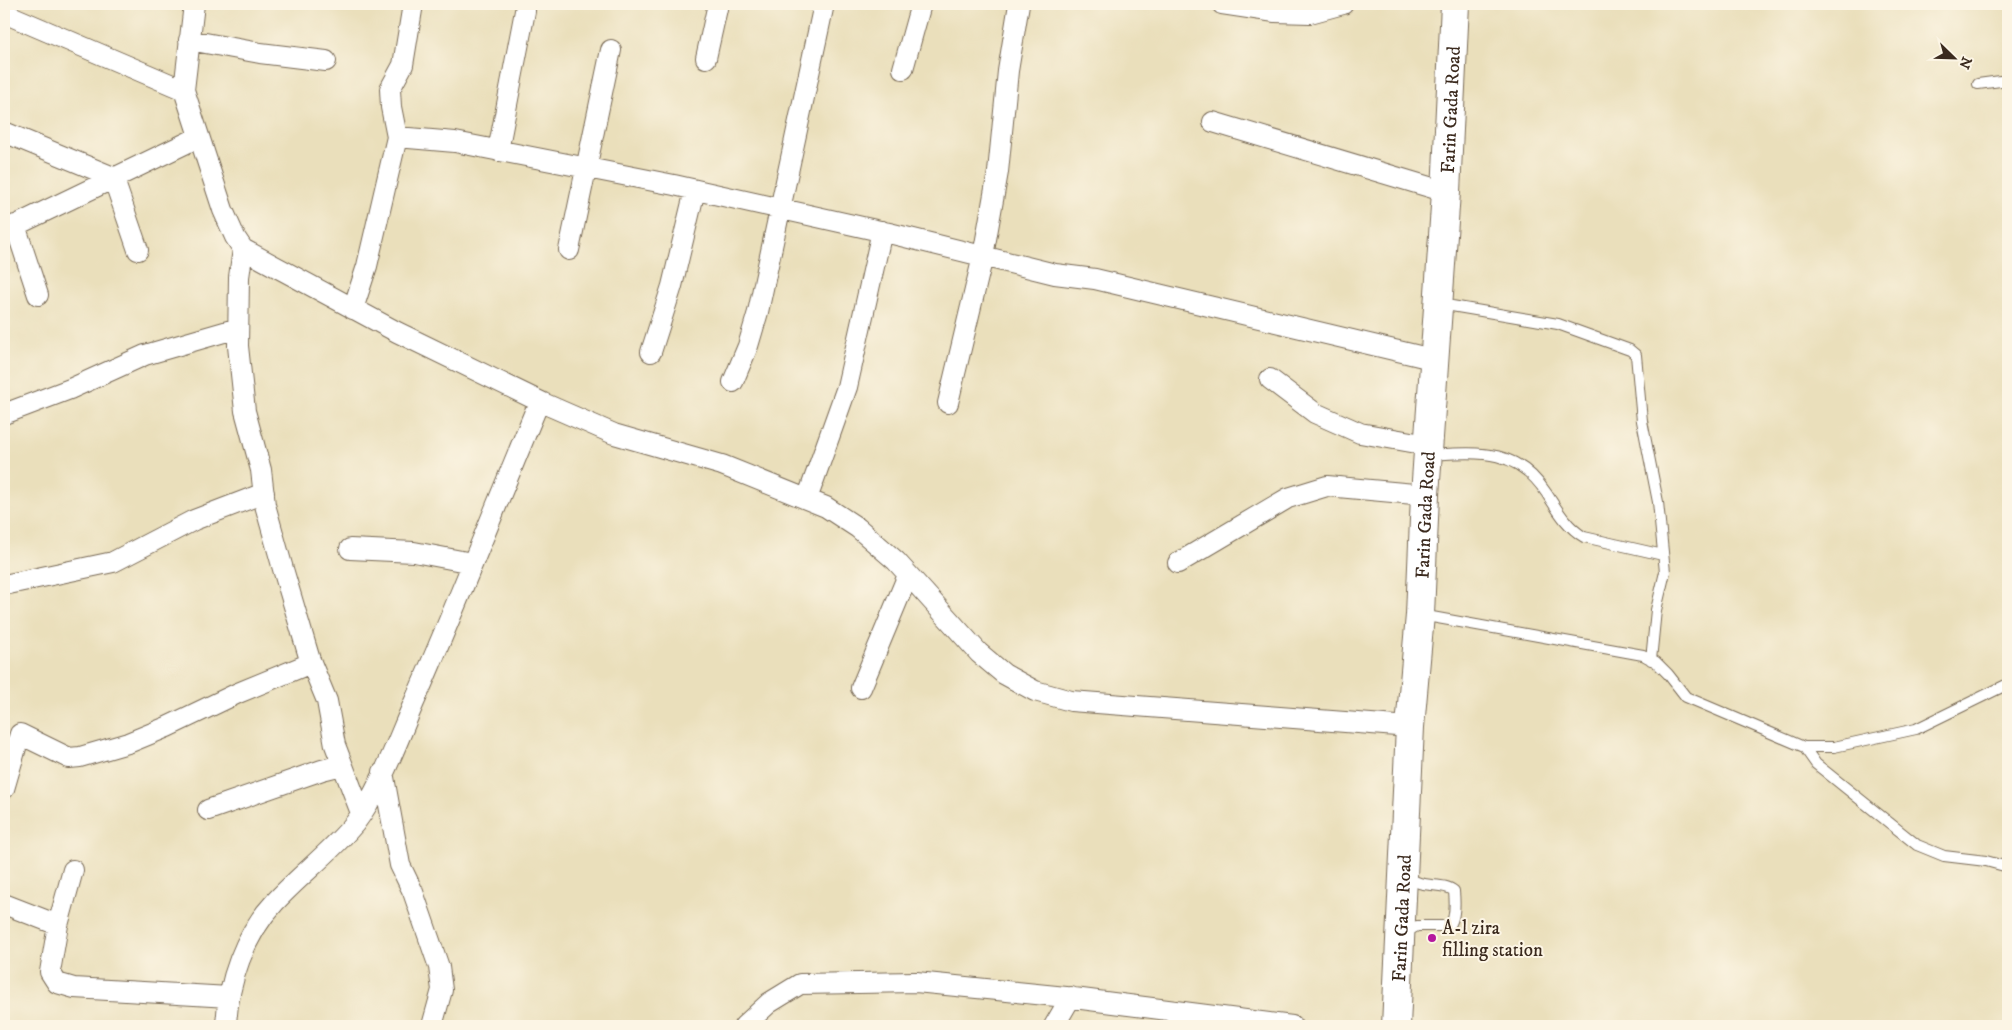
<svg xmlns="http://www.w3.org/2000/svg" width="2012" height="1030" font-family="'IM FELL DW Pica',serif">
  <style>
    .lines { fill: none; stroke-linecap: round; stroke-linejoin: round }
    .lane-casing { stroke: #786955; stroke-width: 12 }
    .street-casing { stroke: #786955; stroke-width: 22 }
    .secondary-casing { stroke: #786955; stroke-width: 30 }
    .lane { stroke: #fff; stroke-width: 10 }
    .street { stroke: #fff; stroke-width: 20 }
    .secondary { stroke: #fff; stroke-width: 28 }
    .poi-dot { fill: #b5179e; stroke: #fcf5e5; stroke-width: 2 }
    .labels { text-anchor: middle; stroke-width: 4; stroke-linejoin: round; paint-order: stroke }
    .street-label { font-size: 19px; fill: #3b2a1e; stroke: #fcf5e5 }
    .poi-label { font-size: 19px; fill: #3b2a1e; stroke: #fcf5e5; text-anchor: start }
  </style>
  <rect width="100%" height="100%" fill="#fcf5e5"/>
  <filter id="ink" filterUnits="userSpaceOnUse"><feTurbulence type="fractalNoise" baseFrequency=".02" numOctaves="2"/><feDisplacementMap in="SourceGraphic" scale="10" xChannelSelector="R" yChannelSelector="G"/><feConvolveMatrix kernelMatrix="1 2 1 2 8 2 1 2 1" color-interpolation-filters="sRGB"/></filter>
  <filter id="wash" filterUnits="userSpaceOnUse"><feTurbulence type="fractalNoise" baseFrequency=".0096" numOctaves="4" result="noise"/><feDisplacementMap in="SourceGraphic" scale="20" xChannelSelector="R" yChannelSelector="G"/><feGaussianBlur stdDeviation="1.12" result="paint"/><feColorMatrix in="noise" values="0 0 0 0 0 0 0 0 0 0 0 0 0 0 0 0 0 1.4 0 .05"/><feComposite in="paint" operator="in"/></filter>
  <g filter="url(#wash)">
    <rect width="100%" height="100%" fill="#eadfbb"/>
  </g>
  <g filter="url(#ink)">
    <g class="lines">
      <defs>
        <path id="lane" d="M 1978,84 L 2008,80
          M 1440,304 L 1558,324 L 1630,350 L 1636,355 L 1642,421 L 1658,502 L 1665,572 L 1656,610 L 1651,660
          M 1428,455 C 1478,452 1517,447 1547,494 C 1558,511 1567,527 1584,537 L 1663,555
          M 1421,615 L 1643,655 L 1656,662 L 1668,674 L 1686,697 L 1804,747 L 1834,747 L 1916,729 L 2008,684
          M 1804,747 L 1816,764 L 1917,845 L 1944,856 L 1986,861 L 2008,867
          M 1404,933 L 1417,926 L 1449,926 C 1456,919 1455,902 1454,891 C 1443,881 1421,890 1407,876"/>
        <path id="street" d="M 194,4 L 184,90 L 223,210 L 235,237 L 243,249 L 397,332 L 543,403 L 614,434 L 722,465 L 826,507 L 858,528 L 896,561 L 979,653 L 1004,674 L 1035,691 L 1071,701 L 1410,727
          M 1222,4 L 1275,12 L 1310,13 L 1343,4
          M 4,13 L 184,90
          M 189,40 L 260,53 L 326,61
          M 706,58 L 718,4
          M 903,69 L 921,4
          M 1213,122 L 1446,192
          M 4,132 L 113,177 L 138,250
          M 397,137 L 391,107 L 390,89 L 403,65 L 413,4
          M 498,151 L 525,11
          M 15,225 L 38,295
          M 4,231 L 199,137
          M 243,249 L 239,277 L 238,346 L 245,411 L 261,470 L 265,505 L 283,569 L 310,660 L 327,701 L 335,745 L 361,813
          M 569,250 L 611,50
          M 353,309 L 367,266 L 397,137 L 455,142 L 674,185 L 889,233 L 1055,274 L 1095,279 L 1436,360
          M 651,352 L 672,286 L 695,190
          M 1270,379 L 1315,413 L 1360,433 L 1428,445
          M 733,382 L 748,346 L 758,312 L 824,4
          M 948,403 L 983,256 L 998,172 L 1008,71 L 1019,4
          M 4,414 L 70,389 L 145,355 L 238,328
          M 807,499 L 847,387 L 882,231
          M 350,549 L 414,552 L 472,563
          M 1178,563 L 1288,498 L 1327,486 L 1425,495
          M 4,585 L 113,562 L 194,520 L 264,493
          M 861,688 L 908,575
          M 383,772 L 400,865 L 413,892 L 439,967 L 442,990 L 432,1026
          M 4,789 L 20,734 L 69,758 L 80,757 L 128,743 L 167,727 L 238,693 L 311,663
          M 208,810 L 322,770 L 342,765
          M 73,870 L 58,925 L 50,972 L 57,983 L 74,988 L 229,997
          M 4,904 L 58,925
          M 226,1026 C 228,982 244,935 275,902 C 300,875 331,852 355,823 C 380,791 399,736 416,698 C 459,600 498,500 539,402
          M 744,1026 L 769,1003 L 800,984 L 916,982 L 1066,997 L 1292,1026
          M 1054,1026 L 1071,997"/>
        <g id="secondary">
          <path id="s1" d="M 1396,1026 L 1410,727 L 1420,615 L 1425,495 L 1446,192 L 1455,4"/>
        </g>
      </defs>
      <!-- lane casing -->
      <use href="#lane" class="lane-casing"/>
      <!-- street casing -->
      <use href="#street" class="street-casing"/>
      <!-- secondary casing -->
      <use href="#secondary" class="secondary-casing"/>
      <!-- lane -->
      <use href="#lane" class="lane"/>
      <!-- street -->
      <use href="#street" class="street"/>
      <!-- secondary -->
      <use href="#secondary" class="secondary"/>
    </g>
  </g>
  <!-- markers -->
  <circle class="poi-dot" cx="1432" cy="938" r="5"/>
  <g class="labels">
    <!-- street labels -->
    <g class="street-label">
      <text dy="7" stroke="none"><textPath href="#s1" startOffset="918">Farin Gada Road</textPath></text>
      <text dy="7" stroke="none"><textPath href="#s1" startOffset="512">Farin Gada Road</textPath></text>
      <text dy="7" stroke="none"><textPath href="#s1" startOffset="108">Farin Gada Road</textPath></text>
    </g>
    <!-- poi labels -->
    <g class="poi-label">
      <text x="1442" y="934">A-l zira<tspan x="1442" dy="22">filling station</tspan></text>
    </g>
  </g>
  <!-- margin -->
  <rect width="2012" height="1030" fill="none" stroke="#fcf5e5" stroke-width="20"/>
  <!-- north arrow -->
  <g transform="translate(1954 58) rotate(113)" stroke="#fcf5e5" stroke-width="4" paint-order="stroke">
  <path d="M0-4L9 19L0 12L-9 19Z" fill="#3b2a1e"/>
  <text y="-8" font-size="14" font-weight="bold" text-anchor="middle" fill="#3b2a1e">N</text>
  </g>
</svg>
